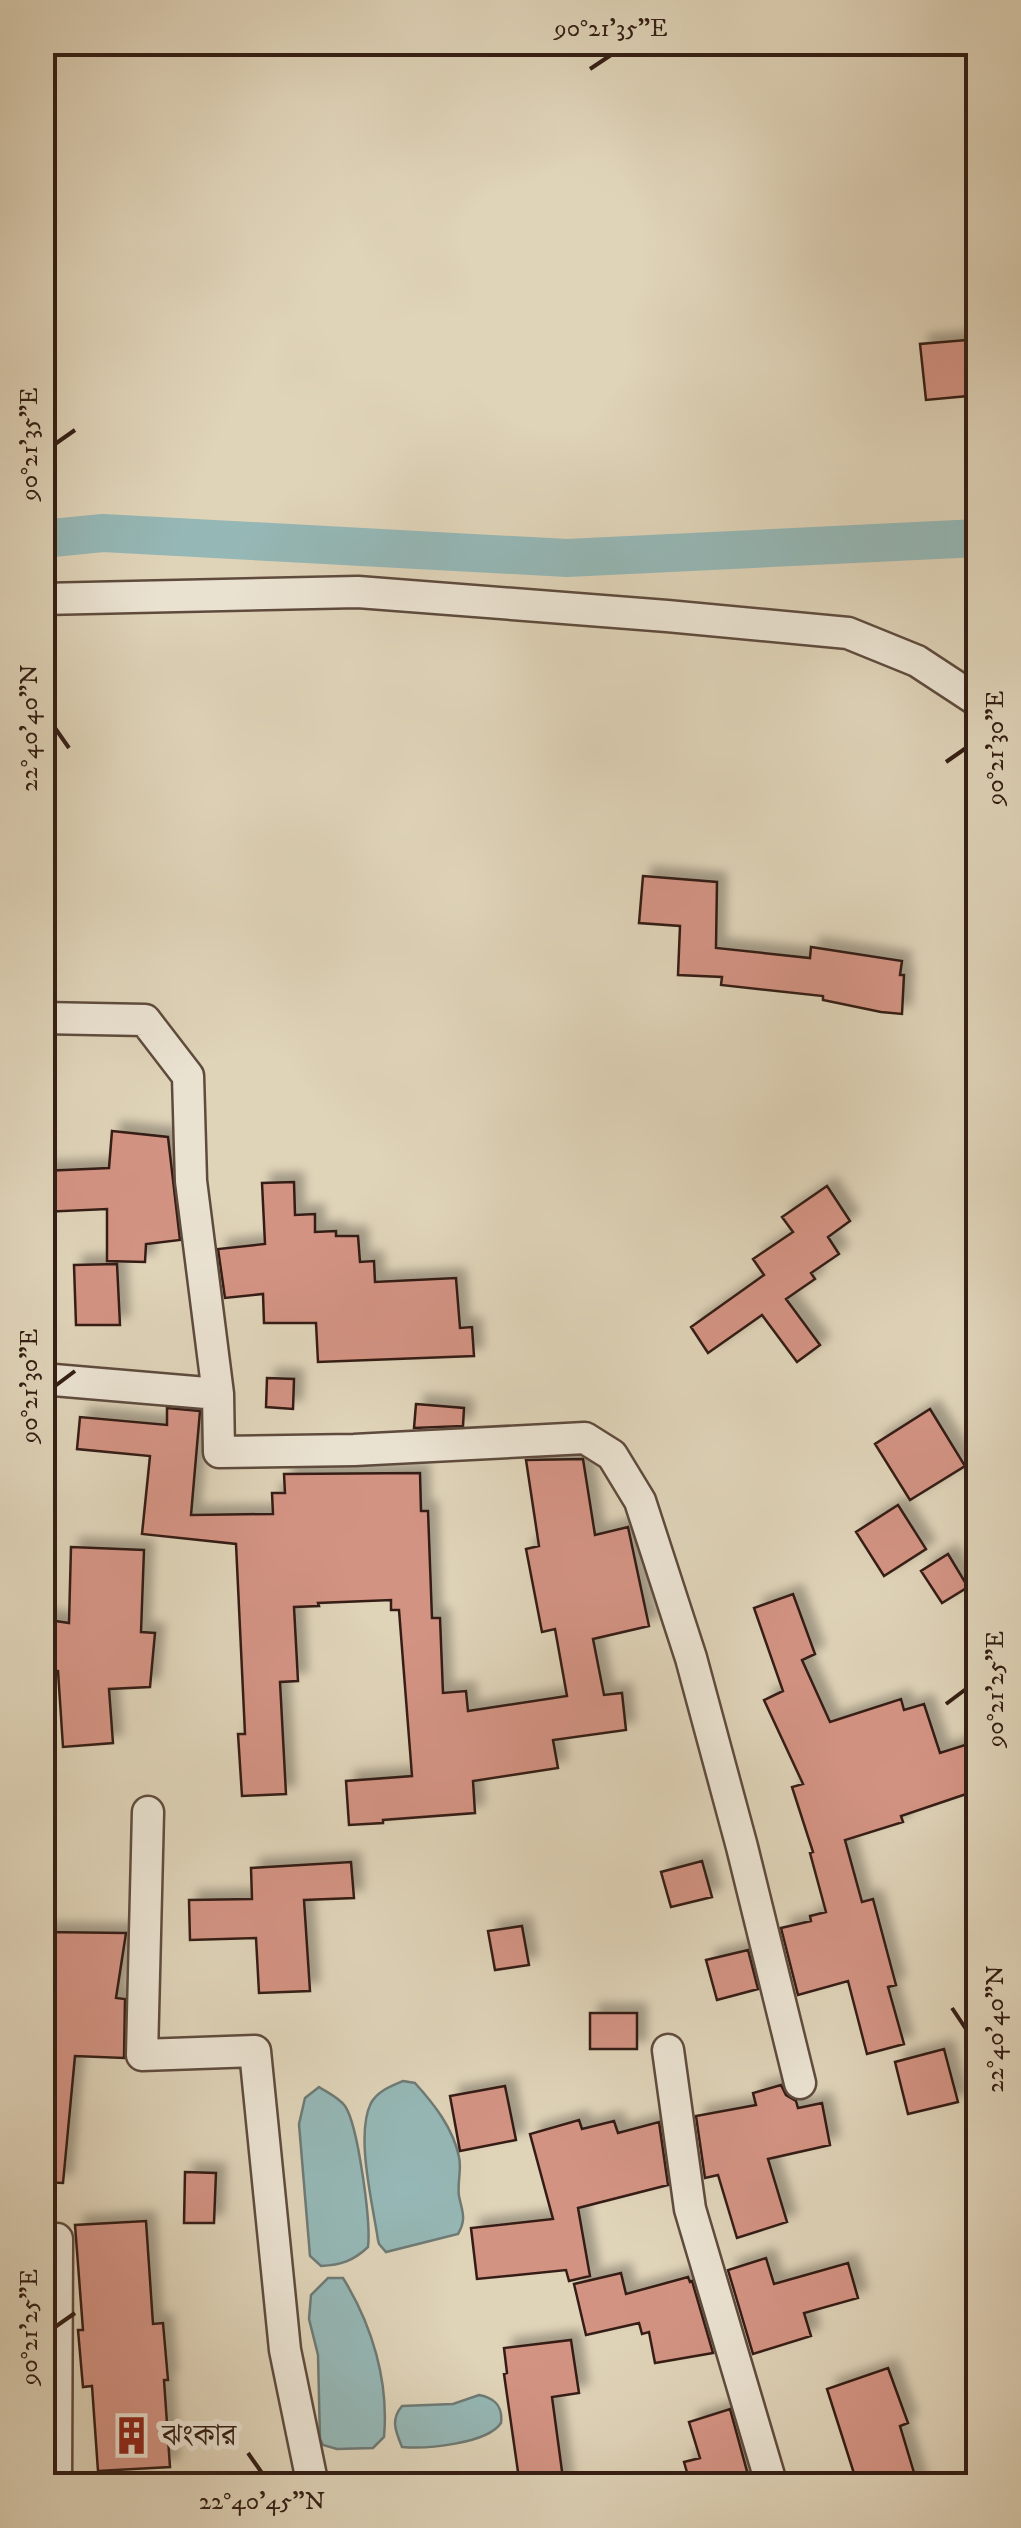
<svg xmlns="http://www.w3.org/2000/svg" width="1021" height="2528" font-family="'IM FELL DW Pica','Noto Serif Bengali',serif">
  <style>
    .water { fill: #95b7b5; stroke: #6e7a75; stroke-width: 2.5 }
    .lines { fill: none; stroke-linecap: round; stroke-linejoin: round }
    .canal { stroke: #95b7b5; stroke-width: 38 }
    .building { fill: #d39383; stroke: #341e14; stroke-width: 2.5; filter: url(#shadow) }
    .street-casing { stroke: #5f4b3d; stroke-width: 35 }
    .street { stroke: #eae2d1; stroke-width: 30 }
    .ticks { fill: none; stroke: #341e14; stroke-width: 4 }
    .labels { text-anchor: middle; stroke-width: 10; stroke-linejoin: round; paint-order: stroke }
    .poi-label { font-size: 30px; fill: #341e14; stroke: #eae2d1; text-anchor: start }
    .neatline { fill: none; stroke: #341e14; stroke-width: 4 }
    .ticks-label { font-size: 25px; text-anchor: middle; fill: #341e14 }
  </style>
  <defs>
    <filter id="shadow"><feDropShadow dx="9" dy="-9" stdDeviation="5" flood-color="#0004"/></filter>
  </defs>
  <rect width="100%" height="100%" fill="#dfd3b8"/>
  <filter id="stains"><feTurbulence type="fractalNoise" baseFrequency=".002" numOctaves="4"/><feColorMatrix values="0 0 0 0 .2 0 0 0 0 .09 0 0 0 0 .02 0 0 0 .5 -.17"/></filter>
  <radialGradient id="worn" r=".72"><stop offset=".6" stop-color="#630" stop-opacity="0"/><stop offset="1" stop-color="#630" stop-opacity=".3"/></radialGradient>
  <!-- water -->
  <path class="water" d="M 403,2081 L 415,2083 C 434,2104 453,2128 459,2157 C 462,2169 457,2183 459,2196 C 462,2211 467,2219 458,2234 L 386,2252 L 379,2244 L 378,2240 C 373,2205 355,2135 371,2103 C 378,2091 391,2086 403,2081 Z
    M 319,2087 C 328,2093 338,2097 345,2106 C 358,2125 371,2222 368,2247 C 353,2261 341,2265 321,2266 L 310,2256 L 299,2124 L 305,2098 Z
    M 328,2278 L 343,2278 C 372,2325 389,2381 384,2437 L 373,2448 L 337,2449 L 323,2445 L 320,2439 L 318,2355 L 309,2319 L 311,2295 Z
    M 479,2395 C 495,2398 503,2406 501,2423 C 487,2444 426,2449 402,2447 C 396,2432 390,2420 402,2406 L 453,2404 Z"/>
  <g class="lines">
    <!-- canal -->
    <path class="canal" d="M 42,539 L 103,533 L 567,558 L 978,538"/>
  </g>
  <!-- building -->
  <path class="building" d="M 978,339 L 978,395 L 926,400 L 920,344 Z
    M 643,876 L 717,882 L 716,948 L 810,958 L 811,947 L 902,961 L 900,975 L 904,975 L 902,1014 L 881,1012 L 823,1000 L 823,996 L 721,985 L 722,977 L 678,975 L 680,926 L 639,923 Z
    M 112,1131 L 168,1137 L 180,1240 L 146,1244 L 145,1262 L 107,1261 L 107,1209 L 42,1212 L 42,1171 L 109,1168 Z
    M 294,1182 L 295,1215 L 315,1214 L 315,1232 L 336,1231 L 336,1236 L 358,1236 L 360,1262 L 374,1261 L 375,1282 L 456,1278 L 460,1328 L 472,1327 L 474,1356 L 318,1362 L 316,1323 L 264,1323 L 263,1294 L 225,1298 L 218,1249 L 265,1244 L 262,1183 Z
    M 827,1186 L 850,1221 L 828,1237 L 839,1254 L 811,1273 L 815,1279 L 786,1299 L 820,1345 L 797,1362 L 762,1315 L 708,1353 L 691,1327 L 764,1275 L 753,1259 L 793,1232 L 782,1217 Z
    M 117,1264 L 120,1325 L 76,1325 L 74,1265 Z
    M 267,1378 L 294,1379 L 293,1409 L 266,1407 Z
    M 416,1404 L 464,1408 L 463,1426 L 414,1428 Z
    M 167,1408 L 200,1411 L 191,1515 L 273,1514 L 272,1493 L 285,1493 L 284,1474 L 420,1473 L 421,1511 L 428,1511 L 432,1618 L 440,1618 L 443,1693 L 466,1691 L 468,1711 L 567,1696 L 555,1629 L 542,1632 L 526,1549 L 539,1546 L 526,1460 L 583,1459 L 595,1535 L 628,1527 L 649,1626 L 593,1639 L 604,1695 L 622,1693 L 626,1730 L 553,1740 L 558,1768 L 473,1781 L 475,1813 L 383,1820 L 383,1823 L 349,1825 L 346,1781 L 412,1776 L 399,1610 L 391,1610 L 391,1600 L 318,1603 L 319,1606 L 294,1607 L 298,1681 L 280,1682 L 286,1794 L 242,1796 L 238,1734 L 245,1734 L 236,1544 L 142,1534 L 150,1456 L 77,1449 L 80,1417 L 167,1425 Z
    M 930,1409 L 965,1466 L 910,1500 L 875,1444 Z
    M 898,1505 L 926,1549 L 884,1576 L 856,1532 Z
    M 71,1547 L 144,1550 L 141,1632 L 155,1633 L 150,1687 L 109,1689 L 113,1743 L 63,1747 L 58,1671 L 42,1669 L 42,1619 L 69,1623 Z
    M 948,1554 L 968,1587 L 942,1603 L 921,1571 Z
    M 793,1594 L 815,1654 L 802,1660 L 830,1722 L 901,1699 L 904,1710 L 924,1704 L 940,1753 L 968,1744 L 978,1775 L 978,1790 L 901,1816 L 903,1822 L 845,1840 L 862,1902 L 873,1899 L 896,1985 L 888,1987 L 904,2044 L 867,2054 L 848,1981 L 798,1995 L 781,1928 L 811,1921 L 810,1916 L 826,1912 L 810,1853 L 813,1852 L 792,1787 L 803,1784 L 764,1700 L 783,1691 L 754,1608 Z
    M 702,1861 L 712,1897 L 671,1907 L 661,1872 Z
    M 351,1862 L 354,1898 L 304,1900 L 310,1991 L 259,1993 L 256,1938 L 190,1940 L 189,1900 L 252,1899 L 251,1868 Z
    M 522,1926 L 529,1965 L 495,1970 L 488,1931 Z
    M 42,1932 L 126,1933 L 116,1998 L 125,1999 L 124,2058 L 75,2056 L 63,2183 L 42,2182 Z
    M 748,1950 L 758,1989 L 717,2000 L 706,1960 Z
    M 590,2013 L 637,2013 L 637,2049 L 590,2049 Z
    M 944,2049 L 958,2102 L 908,2114 L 895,2062 Z
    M 781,2085 L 786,2095 L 796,2101 L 798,2108 L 822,2103 L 830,2145 L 768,2159 L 787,2222 L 737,2238 L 718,2175 L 705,2178 L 696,2116 L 756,2105 L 753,2093 Z
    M 505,2086 L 516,2140 L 460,2151 L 450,2096 Z
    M 579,2120 L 582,2129 L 614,2121 L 618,2133 L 659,2122 L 668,2185 L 578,2208 L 590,2276 L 569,2281 L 566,2270 L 477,2279 L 471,2228 L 553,2219 L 530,2134 Z
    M 185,2172 L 216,2173 L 214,2223 L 184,2223 Z
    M 146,2221 L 153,2324 L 163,2323 L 168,2380 L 164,2380 L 170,2467 L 98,2471 L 92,2386 L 83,2387 L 78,2330 L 83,2330 L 75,2225 Z
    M 766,2258 L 774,2284 L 848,2263 L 858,2298 L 804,2313 L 811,2336 L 753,2354 L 728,2270 Z
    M 621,2273 L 626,2294 L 688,2277 L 690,2282 L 692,2281 L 713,2353 L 655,2363 L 649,2332 L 642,2334 L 639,2323 L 586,2335 L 574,2284 Z
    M 571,2340 L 579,2393 L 552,2397 L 564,2486 L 520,2486 L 504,2374 L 507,2373 L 504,2348 Z
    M 888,2368 L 908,2423 L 900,2426 L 918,2486 L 858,2486 L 827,2389 Z
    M 730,2409 L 751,2486 L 691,2486 L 684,2462 L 700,2458 L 689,2422 Z"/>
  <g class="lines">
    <defs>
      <path id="street" d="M 42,599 L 358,592 L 667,616 L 848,633 L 917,661 L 978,701
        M 42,1018 L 145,1020 L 188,1076 L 191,1181 L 218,1394 L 219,1452 L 354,1450 L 585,1438 L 612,1455 L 640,1501 L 691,1658 L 742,1847 L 800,2083
        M 42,1379 L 218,1394
        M 148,1812 L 142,2055 L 255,2051 L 285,2350 L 313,2486
        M 668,2050 L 690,2209 L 772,2486
        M 56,2486 L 57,2239"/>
    </defs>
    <!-- street casing -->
    <use href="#street" class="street-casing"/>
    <!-- street -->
    <use href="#street" class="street"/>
  </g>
  <!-- ticks -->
  <path class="ticks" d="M 590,69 L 611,55M 55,444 L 75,430M 55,728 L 69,748M 946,762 L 966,748M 55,1386 L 75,1371M 946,1704 L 966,1689M 952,2008 L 966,2029M 55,2327 L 75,2313M 248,2453 L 262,2473"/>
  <!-- icons -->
  <defs>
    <symbol id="building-bare" viewBox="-9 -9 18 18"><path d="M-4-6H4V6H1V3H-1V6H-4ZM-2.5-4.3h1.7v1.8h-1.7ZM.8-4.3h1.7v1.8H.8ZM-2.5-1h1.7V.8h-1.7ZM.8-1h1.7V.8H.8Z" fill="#8f2418" stroke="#eae2d1" stroke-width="2.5" paint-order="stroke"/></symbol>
  </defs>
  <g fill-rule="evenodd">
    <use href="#building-bare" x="104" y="2408" width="55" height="55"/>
  </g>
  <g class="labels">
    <!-- poi labels -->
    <g class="poi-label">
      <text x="162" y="2445">ঝংকার</text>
    </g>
  </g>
  <!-- margin -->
  <rect width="1021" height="2528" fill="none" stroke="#dfd3b8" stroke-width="110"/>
  <rect x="55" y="55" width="911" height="2418" class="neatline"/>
  <g class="ticks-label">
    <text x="611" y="36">90°21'35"E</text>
    <text transform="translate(28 444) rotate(-90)" y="9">90°21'35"E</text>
    <text transform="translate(28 728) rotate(-90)" y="9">22°40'40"N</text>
    <text transform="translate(994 748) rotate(-90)" y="9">90°21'30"E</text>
    <text transform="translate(28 1386) rotate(-90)" y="9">90°21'30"E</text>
    <text transform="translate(994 1689) rotate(-90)" y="9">90°21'25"E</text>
    <text transform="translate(994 2029) rotate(-90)" y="9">22°40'40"N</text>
    <text transform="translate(28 2327) rotate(-90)" y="9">90°21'25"E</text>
    <text x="262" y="2509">22°40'45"N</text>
  </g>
  <rect width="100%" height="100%" filter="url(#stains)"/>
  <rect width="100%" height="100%" fill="url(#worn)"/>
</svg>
